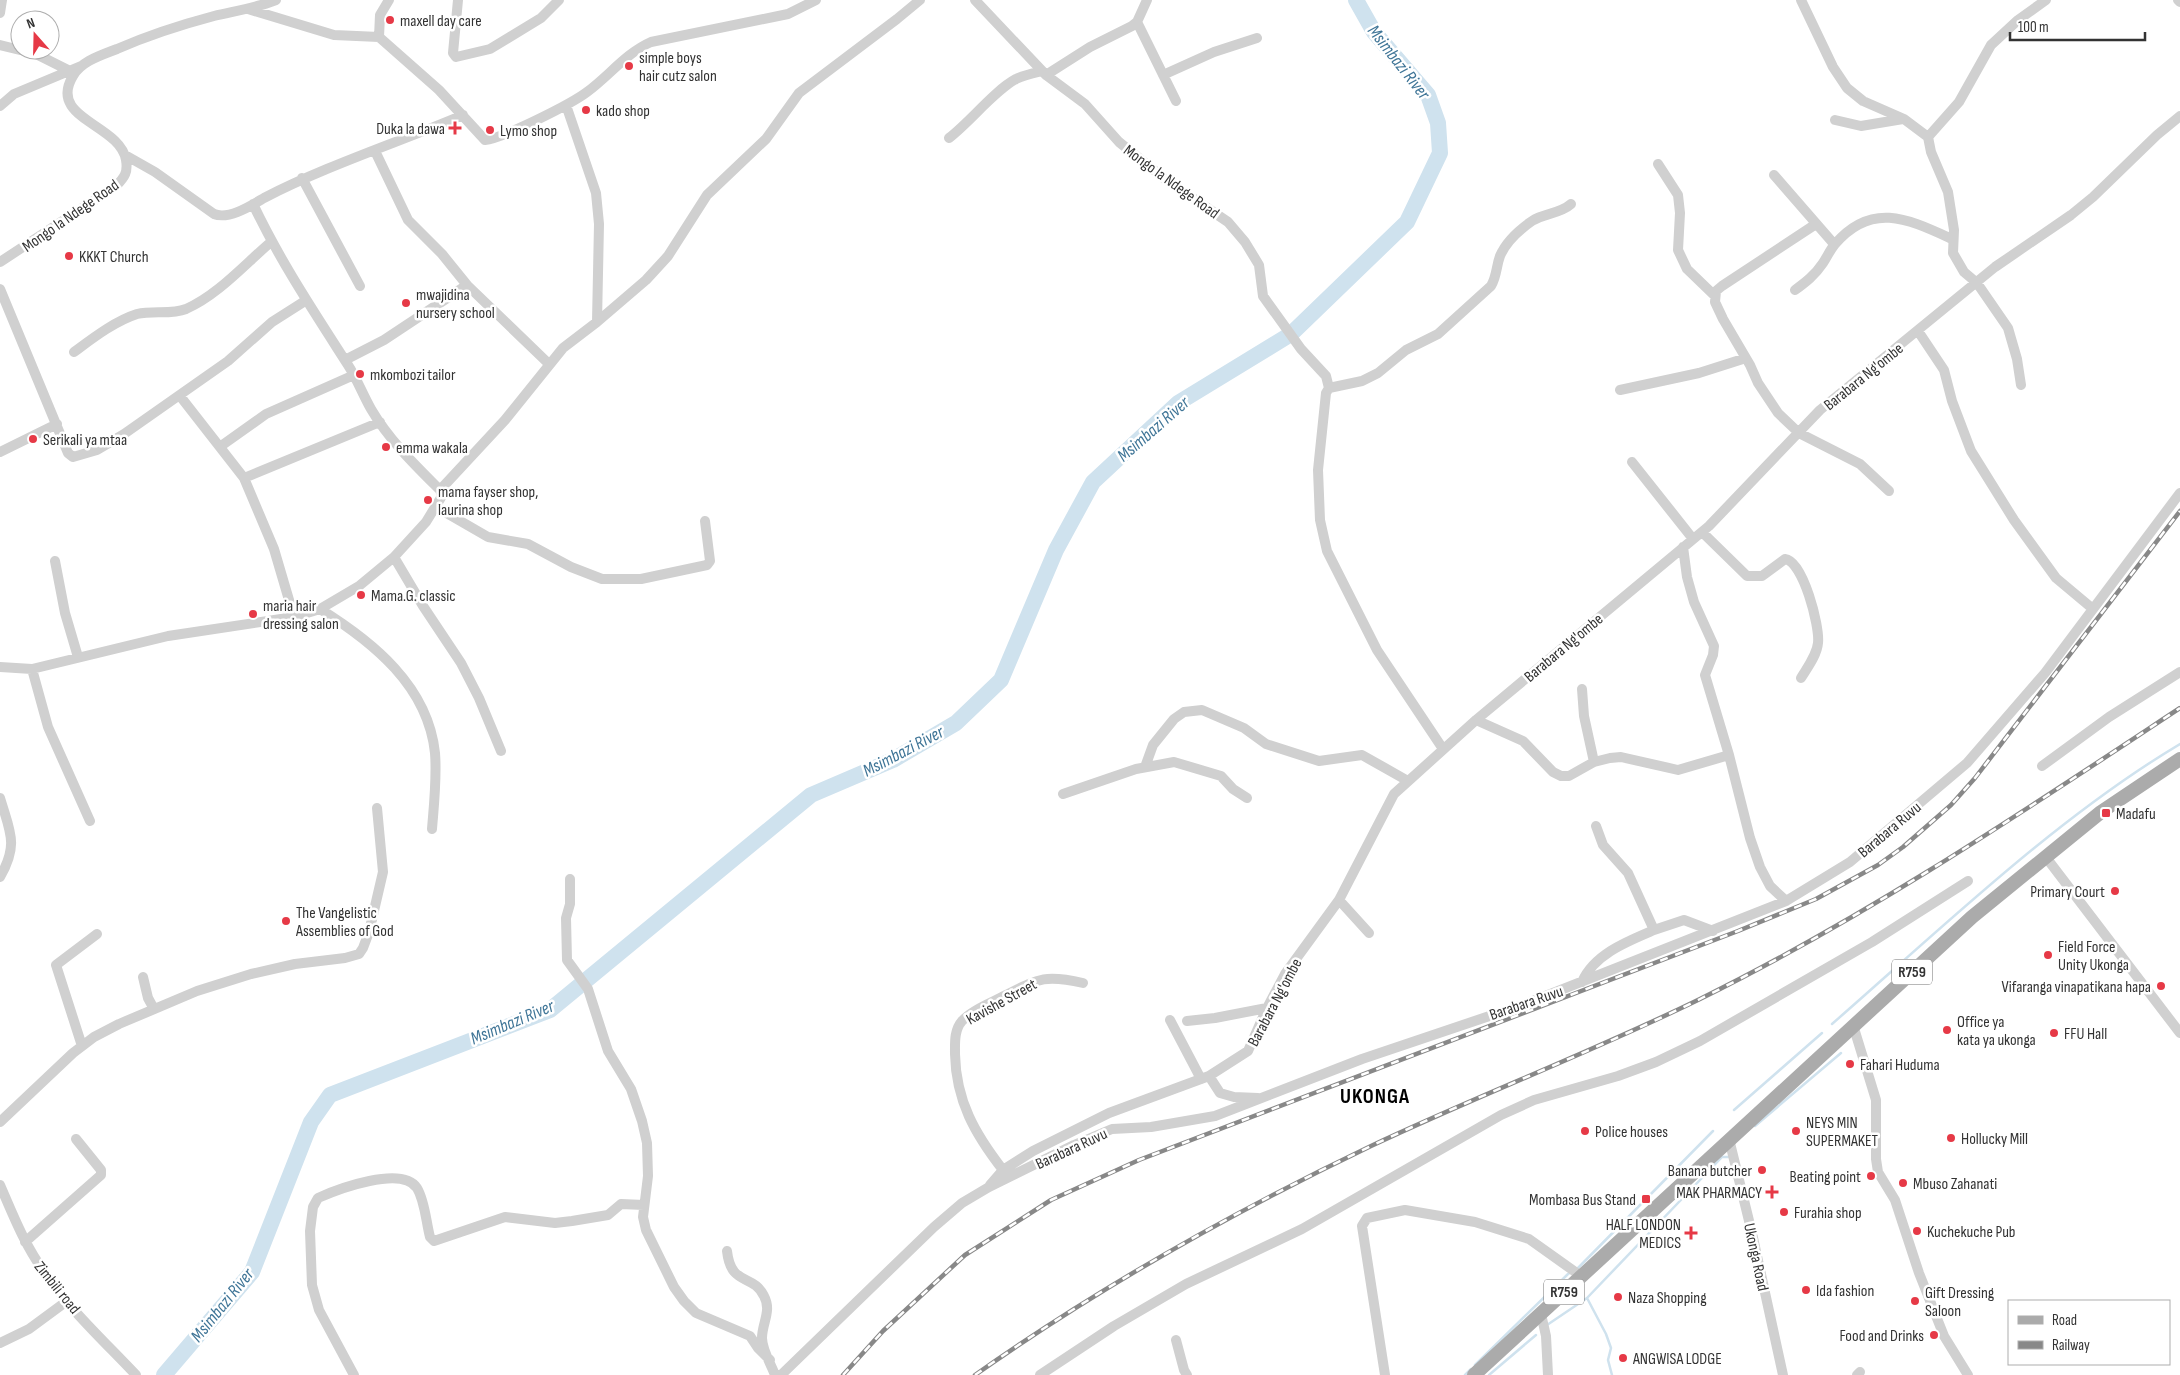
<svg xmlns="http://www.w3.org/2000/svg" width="2180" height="1375" font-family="'Sofia Sans Condensed',sans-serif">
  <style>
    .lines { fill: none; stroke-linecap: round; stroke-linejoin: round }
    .stream { stroke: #cfe2ee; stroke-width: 2.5 }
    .river { stroke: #cfe2ee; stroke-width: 16 }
    .minor { stroke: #d0d0d0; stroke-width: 10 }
    .major { stroke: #ababab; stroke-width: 14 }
    .rail-casing { stroke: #888; stroke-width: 4.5 }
    .rail { stroke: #fff; stroke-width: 2.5; stroke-dasharray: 8; stroke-linecap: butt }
    .poi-dot { fill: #e63946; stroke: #fff; stroke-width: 2 }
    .labels { text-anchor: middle; stroke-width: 5; stroke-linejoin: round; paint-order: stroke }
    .shield { fill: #fff; stroke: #707070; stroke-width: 1 }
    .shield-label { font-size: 15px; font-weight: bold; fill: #333 }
    .poi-label { font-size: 16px; fill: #333; stroke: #fff; text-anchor: start }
    .street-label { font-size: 16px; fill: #333; stroke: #fff }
    .water-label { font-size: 18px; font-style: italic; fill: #3f7597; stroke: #fff }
    .district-label { font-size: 21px; font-weight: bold; letter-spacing: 1px; fill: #000; stroke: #fff }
  </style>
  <rect width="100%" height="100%" fill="#fff"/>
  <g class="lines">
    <!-- stream -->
    <path class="stream" d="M 1832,1024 C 1942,928 2056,818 2180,744
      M 1734,1110 L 1822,1033
      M 1755,1126 L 1841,1053
      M 1576,1270 L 1713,1131
      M 1587,1298 L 1606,1334 L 1611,1348 L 1608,1360 L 1612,1375
      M 1547,1325 L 1587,1298 L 1722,1157 L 1730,1157
      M 1475,1365 L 1568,1274 L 1572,1272
      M 1465,1375 L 1471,1369
      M 1489,1375 L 1536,1335"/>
    <!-- river -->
    <path class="river" d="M 164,1375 L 252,1272 L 311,1122 L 330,1095 L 550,1010 L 811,795 L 893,760 L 956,723 L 1001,680 L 1056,550 L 1093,482 L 1178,403 L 1291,334 L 1407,222 L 1440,153 L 1438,123 L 1428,95 L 1374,32 L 1356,0"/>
    <!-- minor -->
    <path class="minor" d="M 458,0 L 453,53 L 456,57 L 490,49 L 541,18 L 559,0
      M 975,0 L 1046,75 L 1085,104 L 1119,142 L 1166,180 L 1228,222 L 1245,242 L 1259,265 L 1263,296 L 1301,349 L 1326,376 L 1329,388
      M 1801,0 L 1833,67 L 1847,88 L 1863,101 L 1904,119 L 1928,137
      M 2178,0 L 2180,2
      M 248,9 L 334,35 L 379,37 L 439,90 L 485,140 C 504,138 571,104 587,92 C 609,76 626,53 651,42 L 788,14 L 816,0
      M 0,13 L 2,0
      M 1137,22 L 1176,101
      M 379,37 L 380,15 L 389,0
      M 0,45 L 20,50
      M 21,50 L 34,53 L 68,70
      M 1046,75 L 1090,47 L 1132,26 L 1137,22 L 1147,0
      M 1163,75 L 1214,52 L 1257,38
      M 566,105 L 596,193 L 599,224 L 597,322
      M 0,106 L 14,94 L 81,66
      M 1835,120 L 1861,126 L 1903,119
      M 949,138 C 971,121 994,91 1016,79 C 1025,75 1034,73 1042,71
      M 125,155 L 155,172 L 214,214 C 229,220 252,205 264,198 C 328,165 397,143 463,115
      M 1658,164 L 1678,195 L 1680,213 L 1678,250 L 1687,269 L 1715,296
      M 1774,175 L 1834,244
      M 302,178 L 360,286
      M 1816,224 L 1722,286 L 1716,291 L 1715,302 L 1723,319 L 1750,365 L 1758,383 L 1778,413 L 1799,433 L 1860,464 L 1889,491
      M 0,262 L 116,186 C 125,177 128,172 126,160 C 120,124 47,119 73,76 C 81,61 102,55 117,49 C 149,35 180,25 214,16 C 235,11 256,8 276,0
      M 467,285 L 549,364
      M 0,289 L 68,453 L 73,457 L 97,450 L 124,434 L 228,361 L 272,322 L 305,301
      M 1795,290 C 1806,282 1815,275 1823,263 C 1827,257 1830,250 1835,244 C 1872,201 1908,219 1952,239
      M 1918,331 L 1944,370 L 1952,401 L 1971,451 L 2014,520 L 2056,578 L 2093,609
      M 74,352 C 93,338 115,321 137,314 C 153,310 171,315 186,309 C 218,295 245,264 271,242
      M 345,360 L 384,340 L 467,285 L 442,254 L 408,220 L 375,151
      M 2021,385 L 2017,359 L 2008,328 L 1977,283 L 1964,272 L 1953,253 L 1954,230 L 1948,192 L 1931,152 L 1928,137 L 1959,102 L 1991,45 L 2018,20 L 2046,0
      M 1620,390 L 1699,373 L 1746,358
      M 180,396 L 244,478 L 274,549 L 294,617
      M 221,446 L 266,414 L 354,375
      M 0,452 L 57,424
      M 1632,462 L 1693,539
      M 244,478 L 380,422
      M 440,490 L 505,420 L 563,348 L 597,322 L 646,280 L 668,256 L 707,195 L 766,139 L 799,93 L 897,19 L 920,0
      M 436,507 L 488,537 L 528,544 L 571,567 L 602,579 L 641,579 L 707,565 L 710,561 L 705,521
      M 1702,532 L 1747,576 L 1762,576 L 1785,559 C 1803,561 1820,626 1818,643 C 1817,655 1807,668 1801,678
      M 1683,547 L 1687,577 L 1694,602 L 1714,646 L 1713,655 L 1705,675 L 1729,755 L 1750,838 L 1760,867 L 1770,886 L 1786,901
      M 394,557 L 423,606 L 461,663 L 479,698 L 501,751
      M 55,561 L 65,613 L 78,657
      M 320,609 C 373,642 428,686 435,753 C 437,778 434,804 432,829
      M 0,667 L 32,669 L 168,636 L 294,617 L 320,609 L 359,586 L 394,557 L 426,522 L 442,496 L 440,490 C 415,465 389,440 371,409 C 363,395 357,379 348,365 C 314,312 280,261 253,204
      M 32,669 L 48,727 L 90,821
      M 1582,689 L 1584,716 L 1594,762
      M 1476,720 L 1523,741 L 1553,772 L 1561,776 L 1569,776 L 1594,762 L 1610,758 L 1621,757 L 1678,770 L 1729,755
      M 1443,749 L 1377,650 L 1327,551 L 1320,520 L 1318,470 L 1326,393 L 1329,388 L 1362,381 L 1378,373 L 1406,350 L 1438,334 L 1491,286 C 1497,276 1496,267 1500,256 C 1506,242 1519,230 1532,221 C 1544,213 1560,214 1571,204
      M 2042,766 L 2109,717 L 2180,672
      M 1145,767 L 1153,745 L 1174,719 L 1184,712 L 1202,710 L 1244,728 L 1266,744 L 1319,761 L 1362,755 L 1408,781
      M 1063,794 L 1136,769 L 1174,762 L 1221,776 L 1233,789 L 1247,798
      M 0,798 C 10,832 19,844 0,877
      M 1596,826 L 1603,845 L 1628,873 L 1654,930 L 1684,920 L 1713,931
      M 2045,856 L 2180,1033
      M 570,879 L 570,904 L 566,918 L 567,960 L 588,989 L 608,1051 L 631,1089 L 642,1121 L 647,1143 L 648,1176 L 643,1217 L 646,1230 L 674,1287 L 684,1301 L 696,1313 L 750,1336 L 758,1348 L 770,1360
      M 1339,900 L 1369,933
      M 143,977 L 148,998 L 154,1009
      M 1582,982 C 1594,954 1628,941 1654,930
      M 1170,1020 L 1201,1079
      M 1187,1021 L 1215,1018 L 1267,1008
      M 1853,1025 L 1876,1100 L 1876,1159 L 1878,1172 L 1895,1200 L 1919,1273 L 1944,1336 L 1968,1375
      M 82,1046 L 56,965 L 97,934
      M 1209,1076 L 1220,1093 L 1234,1097 L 1258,1098
      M 0,1122 L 73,1053 L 94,1037 L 119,1024 L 197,991 L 251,974 L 295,964 L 345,958 L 359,954 L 363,948 L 369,932 L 383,872 L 377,808
      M 1729,1139 L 1752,1233 L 1783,1375
      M 1003,1170 C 975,1134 956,1101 955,1054 C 955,1043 954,1030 962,1021 C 972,1010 991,1003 1004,996 C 1038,979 1044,974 1083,983
      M 0,1185 C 13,1215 25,1246 45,1273 C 70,1310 105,1342 136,1375
      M 990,1185 L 1003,1170 L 1033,1151 L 1109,1113 L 1209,1076 L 1248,1051 L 1267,1008 L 1285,974 L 1339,900 L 1394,794 L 1476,720 L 1709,526 L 1820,410 L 1995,267 L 2071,215 L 2093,197 L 2157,135 L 2180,116
      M 25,1242 L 101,1175 L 101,1170 L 76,1139
      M 727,1251 C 731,1287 753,1273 764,1296 C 772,1311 762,1323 762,1338 C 762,1350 771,1364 775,1375
      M 1541,1314 L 1546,1336 L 1548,1375
      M 1176,1340 L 1184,1370 L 1187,1375
      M 0,1343 L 29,1329 L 67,1301
      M 354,1375 L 319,1310 L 312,1285 L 310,1231 L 313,1207 L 318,1198 C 338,1189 402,1165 417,1188 C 425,1201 426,1222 430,1237 L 434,1241 L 505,1217 L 555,1223 L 572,1221 L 608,1215 L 621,1204 L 644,1205
      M 781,1375 L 934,1227 L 962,1203 L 989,1187 L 1074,1145 L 1112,1129 L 1151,1127 L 1215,1116 L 1362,1059 L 1525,1004 L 1786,901 L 1850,862 L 1967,763 L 2045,673 L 2180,493
      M 1040,1375 L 1114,1326 L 1186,1284 L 1302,1229 L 1501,1115 L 1534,1100 L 1618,1076 L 1656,1062 L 1700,1041 L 1872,942 L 1968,881
      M 1385,1375 L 1362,1226 L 1367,1218 L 1405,1210 L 1475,1222 L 1529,1239 L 1581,1276
      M 1857,1375 L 1860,1372"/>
    <!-- major -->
    <path class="major" d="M 1474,1375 L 1972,917 L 2101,812 L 2180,759"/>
    <defs>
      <path id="rail" d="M 843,1375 L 883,1331 L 965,1255 L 1051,1200 L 1139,1160 L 1738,931 L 1816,899 L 1878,865 L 1903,847 L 1951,805 L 1975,778 L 2180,511
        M 975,1375 C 1100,1287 1233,1212 1371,1146 C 1479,1095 1592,1052 1700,999 C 1868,916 2024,811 2180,708"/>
    </defs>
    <!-- rail casing -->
    <use href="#rail" class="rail-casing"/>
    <!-- rail -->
    <use href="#rail" class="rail"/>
  </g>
  <!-- markers -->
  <g class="poi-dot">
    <circle cx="390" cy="20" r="5"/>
    <circle cx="629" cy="66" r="5"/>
    <circle cx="586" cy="110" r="5"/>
    <path d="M452.5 120.5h5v5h5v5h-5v5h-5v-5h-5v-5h5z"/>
    <circle cx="490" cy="130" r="5"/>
    <circle cx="69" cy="256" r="5"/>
    <circle cx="406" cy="303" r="5"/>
    <circle cx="360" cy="374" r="5"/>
    <circle cx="33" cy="439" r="5"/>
    <circle cx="386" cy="447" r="5"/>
    <circle cx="428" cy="500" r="5"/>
    <circle cx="361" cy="595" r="5"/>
    <circle cx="253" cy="614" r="5"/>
    <rect x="2101" y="808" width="10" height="10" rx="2.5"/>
    <circle cx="2115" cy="891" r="5"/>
    <circle cx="286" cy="921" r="5"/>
    <circle cx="2048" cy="955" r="5"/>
    <circle cx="2161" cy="986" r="5"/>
    <circle cx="1947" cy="1030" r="5"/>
    <circle cx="2054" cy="1033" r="5"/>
    <circle cx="1850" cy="1064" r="5"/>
    <circle cx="1585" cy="1131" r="5"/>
    <circle cx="1796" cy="1131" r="5"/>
    <circle cx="1951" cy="1138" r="5"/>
    <circle cx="1762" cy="1170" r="5"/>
    <circle cx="1871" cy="1176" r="5"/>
    <circle cx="1903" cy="1183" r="5"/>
    <path d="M1769.5 1184.5h5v5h5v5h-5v5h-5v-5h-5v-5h5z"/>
    <rect x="1641" y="1194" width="10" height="10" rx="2.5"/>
    <circle cx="1784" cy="1212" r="5"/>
    <circle cx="1917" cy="1231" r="5"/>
    <path d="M1688.5 1225.5h5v5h5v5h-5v5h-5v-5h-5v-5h5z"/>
    <circle cx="1806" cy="1290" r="5"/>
    <circle cx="1618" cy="1297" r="5"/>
    <circle cx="1915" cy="1301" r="5"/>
    <circle cx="1934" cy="1335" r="5"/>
    <circle cx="1623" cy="1358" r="5"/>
  </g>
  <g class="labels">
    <!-- shield labels -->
    <g class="shield">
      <rect x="1892" y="959.5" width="40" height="25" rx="4"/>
      <rect x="1544" y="1279.5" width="40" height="25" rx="4"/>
    </g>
    <g class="shield-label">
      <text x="1912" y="977">R759</text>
      <text x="1564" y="1297">R759</text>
    </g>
    <!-- poi labels -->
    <g class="poi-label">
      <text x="400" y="26">maxell day care</text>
      <text x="639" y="63">simple boys<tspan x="639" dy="18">hair cutz salon</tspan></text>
      <text x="596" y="116">kado shop</text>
      <text x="445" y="134" text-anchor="end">Duka la dawa</text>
      <text x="500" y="136">Lymo shop</text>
      <text x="79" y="262">KKKT Church</text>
      <text x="416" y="300">mwajidina<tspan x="416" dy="18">nursery school</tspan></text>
      <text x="370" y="380">mkombozi tailor</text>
      <text x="43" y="445">Serikali ya mtaa</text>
      <text x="396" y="453">emma wakala</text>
      <text x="438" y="497">mama fayser shop,<tspan x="438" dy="18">laurina shop</tspan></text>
      <text x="371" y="601">Mama.G. classic</text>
      <text x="263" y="611">maria hair<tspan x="263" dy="18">dressing salon</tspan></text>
      <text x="2116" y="819">Madafu</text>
      <text x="2105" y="897" text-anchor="end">Primary Court</text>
      <text x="296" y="918">The Vangelistic<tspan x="296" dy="18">Assemblies of God</tspan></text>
      <text x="2058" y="952">Field Force<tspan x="2058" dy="18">Unity Ukonga</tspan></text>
      <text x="2151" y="992" text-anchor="end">Vifaranga vinapatikana hapa</text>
      <text x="1957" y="1027">Office ya<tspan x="1957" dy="18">kata ya ukonga</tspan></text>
      <text x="2064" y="1039">FFU Hall</text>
      <text x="1860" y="1070">Fahari Huduma</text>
      <text x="1806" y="1128">NEYS MIN<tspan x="1806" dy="18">SUPERMAKET</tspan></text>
      <text x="1595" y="1137">Police houses</text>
      <text x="1961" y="1144">Hollucky Mill</text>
      <text x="1752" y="1176" text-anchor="end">Banana butcher</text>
      <text x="1861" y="1182" text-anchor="end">Beating point</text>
      <text x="1913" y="1189">Mbuso Zahanati</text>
      <text x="1762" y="1198" text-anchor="end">MAK PHARMACY</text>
      <text x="1636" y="1205" text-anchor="end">Mombasa Bus Stand</text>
      <text x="1794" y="1218">Furahia shop</text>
      <text x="1681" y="1230" text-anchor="end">HALF LONDON<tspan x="1681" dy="18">MEDICS</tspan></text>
      <text x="1927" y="1237">Kuchekuche Pub</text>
      <text x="1816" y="1296">Ida fashion</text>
      <text x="1925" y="1298">Gift Dressing<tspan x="1925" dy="18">Saloon</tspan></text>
      <text x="1628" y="1303">Naza Shopping</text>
      <text x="1924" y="1341" text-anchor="end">Food and Drinks</text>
      <text x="1633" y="1364">ANGWISA LODGE</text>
    </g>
    <!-- street labels -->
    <g class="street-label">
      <text transform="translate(1172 181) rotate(36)" y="6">Mongo la Ndege Road</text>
      <text transform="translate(70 215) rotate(-35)" y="6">Mongo la Ndege Road</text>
      <text transform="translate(1863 376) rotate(-39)" y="6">Barabara Ng'ombe</text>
      <text transform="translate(1563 647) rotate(-40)" y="6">Barabara Ng'ombe</text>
      <text transform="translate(1889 829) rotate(-40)" y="6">Barabara Ruvu</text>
      <text transform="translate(1001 1001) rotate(-29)" y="6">Kavishe Street</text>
      <text transform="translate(1274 1002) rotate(-62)" y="6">Barabara Ng'ombe</text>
      <text transform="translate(1526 1002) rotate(-19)" y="6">Barabara Ruvu</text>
      <text transform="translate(1071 1148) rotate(-25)" y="6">Barabara Ruvu</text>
      <text transform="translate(1757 1257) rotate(78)" y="6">Ukonga Road</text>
      <text transform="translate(58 1287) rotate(51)" y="6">Zimbili road</text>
    </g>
    <!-- water labels -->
    <g class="water-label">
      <text transform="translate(1399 62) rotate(52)" y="6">Msimbazi River</text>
      <text transform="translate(1153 429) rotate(-41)" y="6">Msimbazi River</text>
      <text transform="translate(903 751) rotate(-28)" y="6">Msimbazi River</text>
      <text transform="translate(512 1022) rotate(-23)" y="6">Msimbazi River</text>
      <text transform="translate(222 1305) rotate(-51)" y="6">Msimbazi River</text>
    </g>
    <!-- district labels -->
    <g class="district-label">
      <text x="1375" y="1103">UKONGA</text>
    </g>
  </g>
  <!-- legend -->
  <rect x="2008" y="1300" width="162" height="65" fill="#ffffff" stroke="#adadad"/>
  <rect x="2018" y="1316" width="25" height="8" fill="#ababab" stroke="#adadad"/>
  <text x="2052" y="1325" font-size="15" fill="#333333">Road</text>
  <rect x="2018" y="1341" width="25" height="8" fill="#888888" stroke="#adadad"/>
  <text x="2052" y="1350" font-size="15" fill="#333333">Railway</text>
  <!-- north arrow -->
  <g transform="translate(35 35) rotate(340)"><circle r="24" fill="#ffffff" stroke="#adadad"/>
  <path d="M0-4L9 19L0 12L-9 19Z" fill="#e63946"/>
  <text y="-8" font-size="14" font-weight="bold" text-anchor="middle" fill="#333333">N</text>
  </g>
  <!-- scale -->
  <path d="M2010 32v8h135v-8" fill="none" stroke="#333333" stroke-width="2.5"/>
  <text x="2018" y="32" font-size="15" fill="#333333" stroke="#ffffff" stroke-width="4" paint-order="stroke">100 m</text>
</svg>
